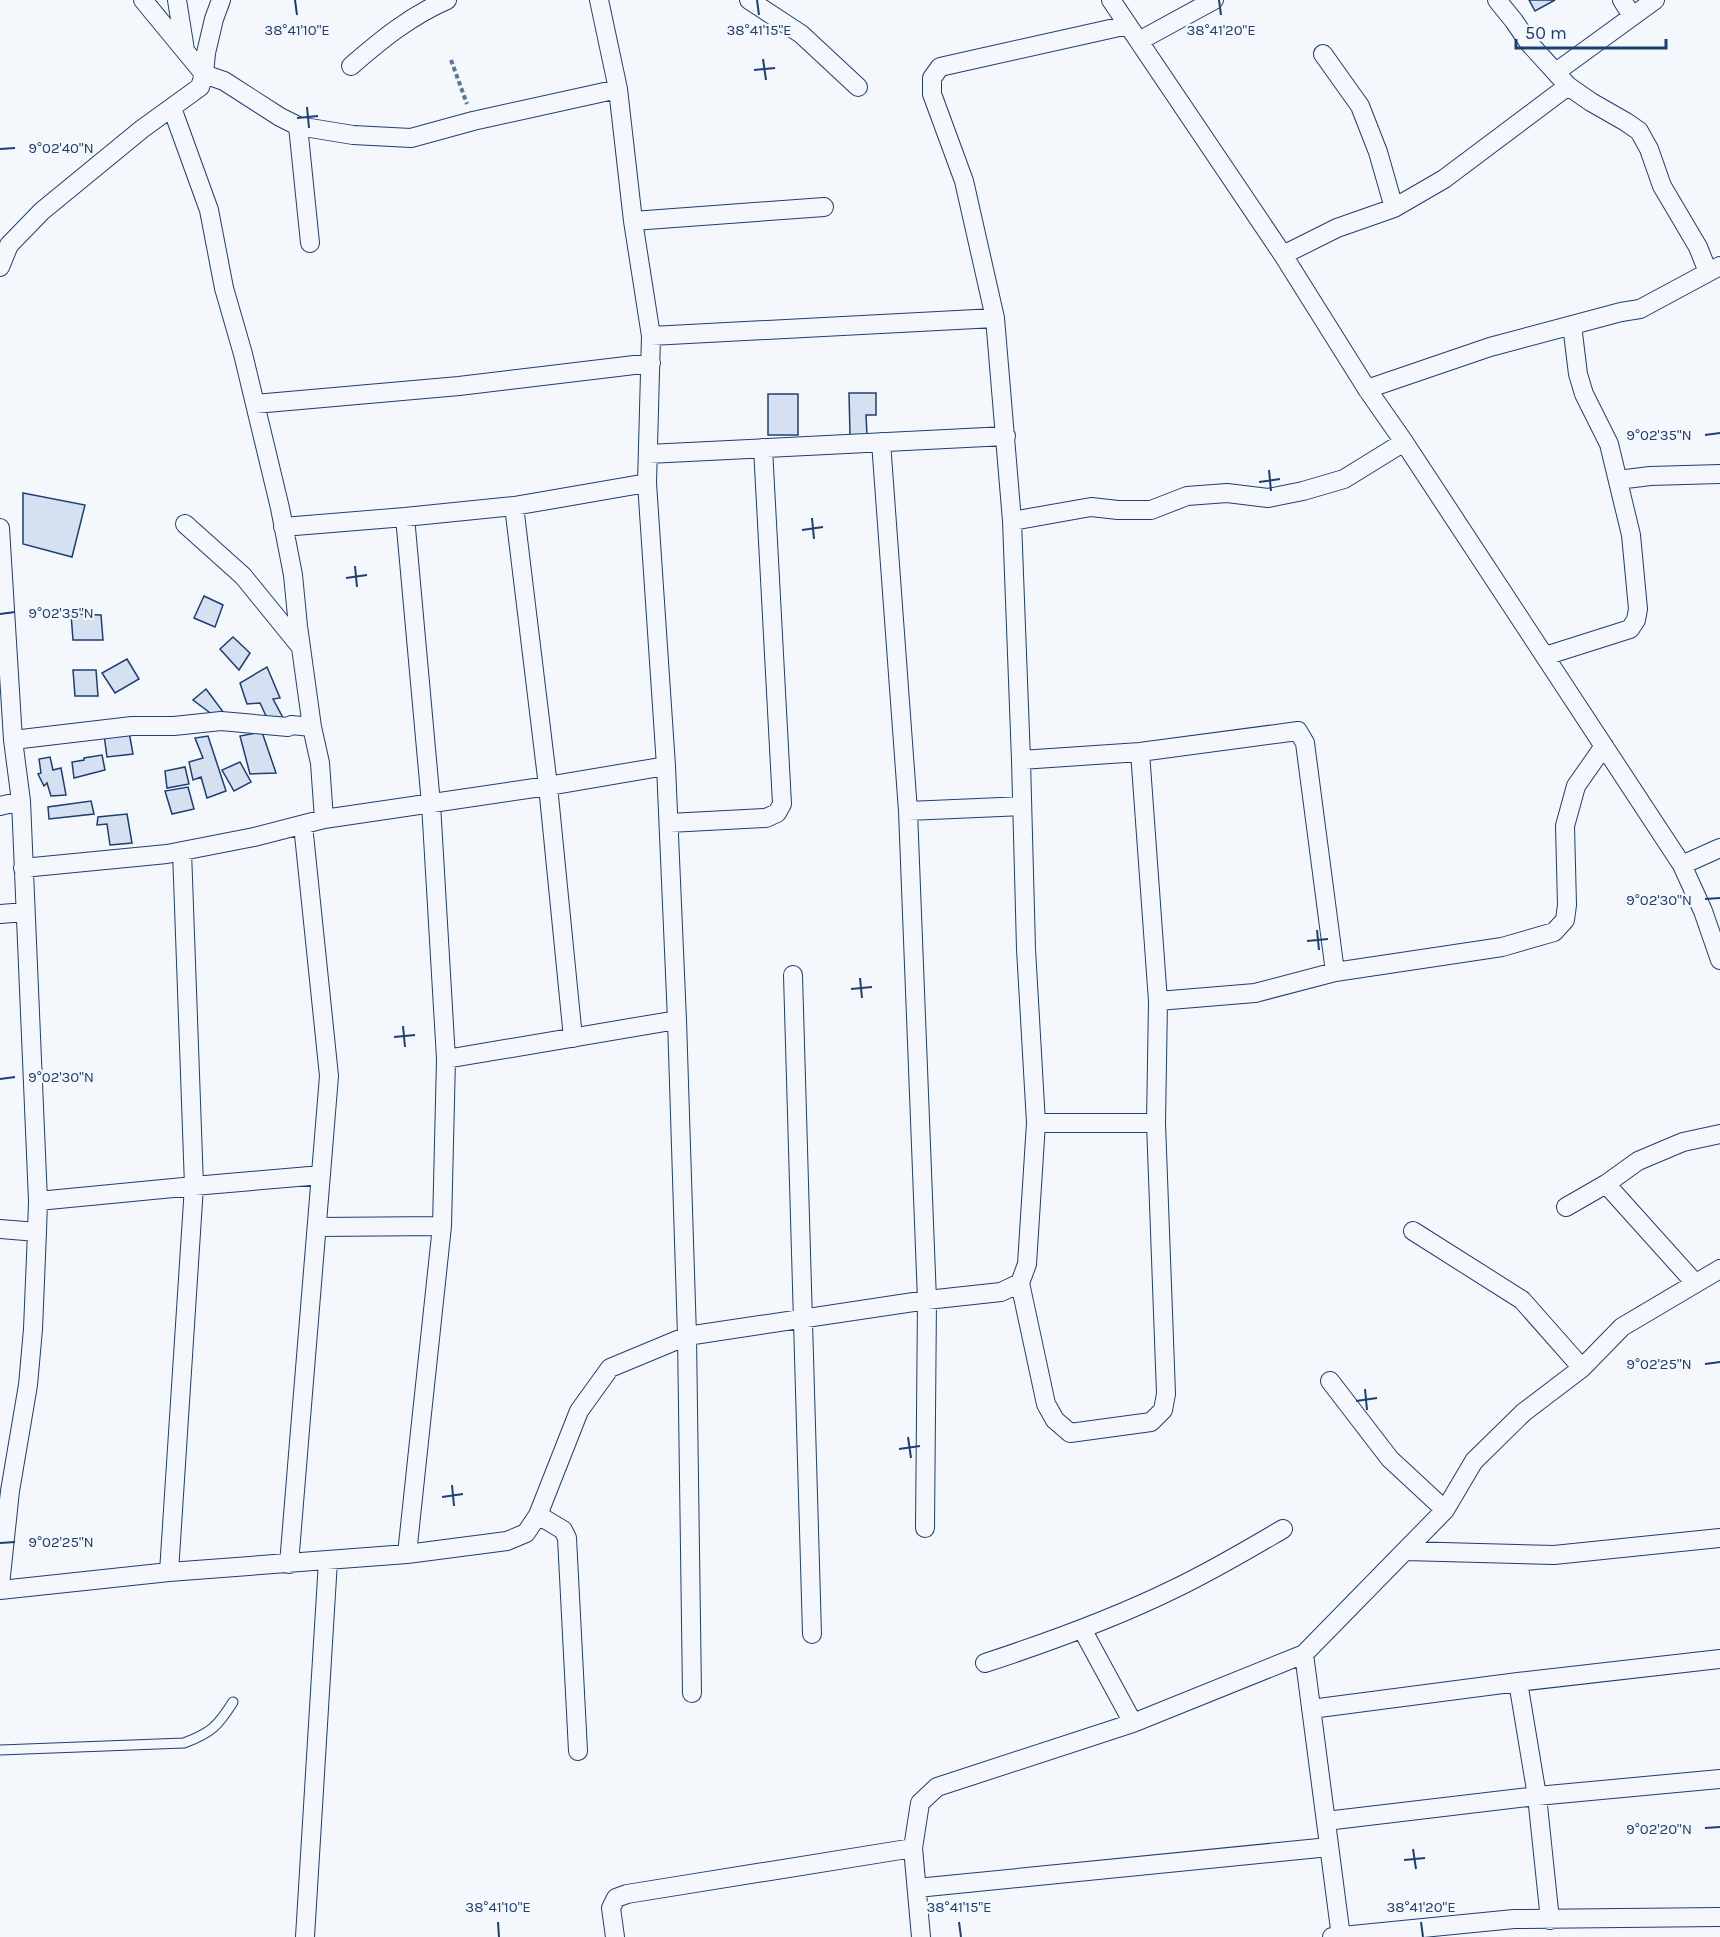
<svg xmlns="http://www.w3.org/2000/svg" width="1720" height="1937" font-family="Karla,sans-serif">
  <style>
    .building { fill: #d5e0f0; stroke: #1d3f73; stroke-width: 1.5 }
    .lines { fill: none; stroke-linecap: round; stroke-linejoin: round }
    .service-casing { stroke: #1d3f73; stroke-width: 11 }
    .minor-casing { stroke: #1d3f73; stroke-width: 20 }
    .path { stroke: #5e769c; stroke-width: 4; stroke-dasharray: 4.5 3; stroke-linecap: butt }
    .service { stroke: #f4f7fb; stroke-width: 9 }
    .minor { stroke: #f4f7fb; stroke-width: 18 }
    .ticks { fill: none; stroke: #1d3f73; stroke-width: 2 }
    .ticks-label { font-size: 15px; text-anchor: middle; fill: #1d3f73; stroke: #f4f7fb; stroke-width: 4.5; stroke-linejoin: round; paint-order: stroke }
  </style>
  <rect width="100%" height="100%" fill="#f4f7fb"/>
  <!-- building -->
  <path class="building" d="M 1529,0 L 1555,0 L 1535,11 Z
    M 849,393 L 876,393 L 876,415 L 866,415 L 867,435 L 850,435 Z
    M 768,394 L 798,394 L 798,435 L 768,435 Z
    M 23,493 L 85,505 L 72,557 L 23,544 Z
    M 204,596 L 223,605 L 215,627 L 194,618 Z
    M 71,614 L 101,615 L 103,640 L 73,640 Z
    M 233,637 L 250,653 L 239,670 L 220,649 Z
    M 127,659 L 139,679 L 115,693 L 102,673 Z
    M 267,667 L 280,698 L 273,699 L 288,727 L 267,718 L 260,703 L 247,704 L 240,683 Z
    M 73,670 L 96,670 L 98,696 L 75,696 Z
    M 206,689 L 224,713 L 221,721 L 193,700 Z
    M 129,732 L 133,754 L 107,757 L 104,735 Z
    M 262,732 L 276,773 L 250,774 L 240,736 Z
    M 208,736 L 226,791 L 207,798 L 201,777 L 193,780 L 189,762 L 203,758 L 195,738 Z
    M 102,755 L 105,770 L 74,778 L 72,762 L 84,760 L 84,758 Z
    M 50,757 L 53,770 L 61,768 L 66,795 L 51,796 L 47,783 L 44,786 L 38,774 L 41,773 L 39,759 Z
    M 240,762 L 251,782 L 234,791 L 222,770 Z
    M 185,767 L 189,784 L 167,788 L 165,771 Z
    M 188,787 L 194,809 L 172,814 L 165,791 Z
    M 91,801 L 94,814 L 49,819 L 48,807 Z
    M 127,814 L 132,843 L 110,845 L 107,824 L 97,825 L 98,817 Z"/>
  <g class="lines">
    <defs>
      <path id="service" d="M 0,1750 L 184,1743 C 211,1733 218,1726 233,1702"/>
      <path id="minor" d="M 143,0 L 204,74 L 224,81 L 280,117 L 298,126 L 353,135 L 411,138 L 473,121 L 618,89
        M 177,0 L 185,50
        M 599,0 L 618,89 L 633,221 L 651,336 L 647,483 L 666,766 L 677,1020 L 687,1336 L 692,1693
        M 749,0 L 801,34 L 858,87
        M 1111,0 L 1283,255 L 1367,389 L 1404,442 L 1682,865 L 1703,911 L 1720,960
        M 1497,0 L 1514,21 L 1529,43 L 1568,86 L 1591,102 L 1626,122 L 1639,131 L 1649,149 L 1662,186 L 1698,247 L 1708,272
        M 1622,0 L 1632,16
        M 1139,41 L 1214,0
        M 1323,54 L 1360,106 L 1378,152 L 1394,208
        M 351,66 C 381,40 410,16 447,0
        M 1556,72 L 1655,0
        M 172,108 L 209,210 L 224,288 L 243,354 L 280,508 L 293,575 L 298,626 L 312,727 L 320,763 L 324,819
        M 298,126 L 310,243
        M 633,221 L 824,207
        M 1283,255 L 1337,228 L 1394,208 L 1444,179 L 1568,86
        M 0,267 L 9,245 L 42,211 L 142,129 L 200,87 L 204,74 L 206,53 L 214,19 L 221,0
        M 651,336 L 995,318
        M 1367,389 L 1490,347 L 1621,312 L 1640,309 L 1720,266
        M 255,404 L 459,386 L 651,363
        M 881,442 L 908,811 L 927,1300 L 925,1528
        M 648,454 L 1006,436
        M 1618,480 L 1650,476 L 1720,474
        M 514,506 L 548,786 L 573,1038
        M 405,517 L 431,804 L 446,1059 L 677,1020
        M 1012,521 L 1091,507 L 1118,510 L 1151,510 L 1187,496 L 1227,493 L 1268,498 L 1303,491 L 1344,479 L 1404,442
        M 185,524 L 243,576 L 300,646
        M 283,527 L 405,517 L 514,506 L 647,483
        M 0,528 L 13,740 L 21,801 L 38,1201 L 37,1232 L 33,1329 L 28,1385 L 10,1491 L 0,1585
        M 1545,656 L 1630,629 L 1636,620 L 1638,609 L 1631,535 L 1609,444 L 1584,394 L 1578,374 L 1572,325
        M 13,740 L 132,726 L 174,726 L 221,721 L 288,727 L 291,725 L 312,727
        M 1021,760 L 1140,752 L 1298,731 L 1305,743 L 1335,972
        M 0,806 L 21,801
        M 908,811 L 1022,806
        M 669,823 L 766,818 L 777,813 L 782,804 L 763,448
        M 1682,865 L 1720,848
        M 23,868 L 167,854 L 254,837 L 324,819 L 548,786 L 666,766
        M 0,914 L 25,912
        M 793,975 L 812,1634
        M 1158,1001 L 1255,993 L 1335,972 L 1502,947 L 1554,932 L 1565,920 L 1567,905 L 1565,826 L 1576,786 L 1604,746
        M 1036,1123 L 1156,1123
        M 1606,1184 L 1695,1283
        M 38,1201 L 194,1186 L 321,1175
        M 1566,1207 L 1606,1184 L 1638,1161 L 1683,1142 L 1720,1134
        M 317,1227 L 442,1226
        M 0,1229 L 37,1232
        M 1413,1231 L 1522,1300 L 1582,1368
        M 1020,1283 L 1046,1404 L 1055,1420 L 1070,1433 L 1151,1422 L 1163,1410 L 1166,1394 L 1156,1123 L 1158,1001 L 1140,752
        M 1330,1381 L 1390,1459 L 1445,1510
        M 538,1515 L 563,1530 L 567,1538 L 578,1751
        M 1405,1551 L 1554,1555 L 1720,1538
        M 407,1554 L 442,1226 L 446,1059
        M 289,1564 L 329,1076 L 303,825
        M 169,1572 L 194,1186 L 182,851
        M 0,1590 L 169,1572 L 407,1554 L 507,1541 L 526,1533 L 538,1515 L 579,1411 L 610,1368 L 687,1336 L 927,1300 L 1001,1292 L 1020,1283 L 1027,1264 L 1036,1123 L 1026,949 L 1021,760 L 1012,521 L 995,318 L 964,181 L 932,94 L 932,78 L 940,67 L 1128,25
        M 1082,1629 L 1133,1723
        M 1304,1654 L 1341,1937
        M 985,1663 C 1049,1642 1113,1619 1174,1589 C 1212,1571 1247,1550 1283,1529
        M 1518,1682 L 1537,1796 L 1550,1920
        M 1311,1709 L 1518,1682 L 1720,1659
        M 1326,1821 L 1537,1796 L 1720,1779
        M 917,1888 L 1329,1847
        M 305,1937 L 328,1561
        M 615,1937 L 611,1908 L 616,1898 L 627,1894 L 913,1848
        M 921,1937 L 913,1848 L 920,1803 L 937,1787 L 1133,1723 L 1304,1654 L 1445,1510 L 1474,1461 L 1524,1412 L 1582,1368 L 1622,1327 L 1720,1269
        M 1332,1937 L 1514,1919 L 1720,1917"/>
    </defs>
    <!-- service casing -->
    <use href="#service" class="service-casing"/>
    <!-- minor casing -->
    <use href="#minor" class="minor-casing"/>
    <!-- path -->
    <path class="path" d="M 451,60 L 467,104"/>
    <!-- service -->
    <use href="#service" class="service"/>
    <!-- minor -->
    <use href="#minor" class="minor"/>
  </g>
  <!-- ticks -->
  <path class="ticks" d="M 295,0 L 297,15M 757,0 L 759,15M 1219,0 L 1221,15M 763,59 L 766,80M 754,70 L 775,68M 307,107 L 309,128M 297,118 L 318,116M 0,149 L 15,148M 1705,435 L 1720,433M 1269,470 L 1271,491M 1259,482 L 1280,479M 812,518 L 814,539M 802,530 L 823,527M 355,566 L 357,587M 346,578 L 367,575M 0,614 L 15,612M 1705,899 L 1720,898M 1317,930 L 1319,950M 1307,941 L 1328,939M 860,978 L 862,998M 851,989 L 872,987M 403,1026 L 405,1047M 394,1037 L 415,1035M 0,1079 L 15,1077M 1705,1364 L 1720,1362M 1365,1389 L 1367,1410M 1356,1401 L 1377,1398M 908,1437 L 911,1458M 899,1449 L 920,1446M 452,1485 L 454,1506M 442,1497 L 463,1494M 0,1543 L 15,1542M 1705,1828 L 1720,1827M 1413,1849 L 1416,1869M 1404,1860 L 1425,1858M 498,1922 L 499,1937M 959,1922 L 961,1937M 1421,1922 L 1423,1937"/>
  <g class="ticks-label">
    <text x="297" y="35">38°41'10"E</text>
    <text x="759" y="35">38°41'15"E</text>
    <text x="1221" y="35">38°41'20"E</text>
    <text x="61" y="153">9°02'40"N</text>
    <text x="1659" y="440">9°02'35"N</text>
    <text x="61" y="618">9°02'35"N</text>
    <text x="1659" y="905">9°02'30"N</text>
    <text x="61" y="1082">9°02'30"N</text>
    <text x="1659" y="1369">9°02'25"N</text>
    <text x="61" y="1547">9°02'25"N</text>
    <text x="1659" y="1834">9°02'20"N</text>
    <text x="498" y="1912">38°41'10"E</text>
    <text x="959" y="1912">38°41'15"E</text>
    <text x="1421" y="1912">38°41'20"E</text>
  </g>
  <!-- scale -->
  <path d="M1516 39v9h150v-9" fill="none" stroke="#1d3f73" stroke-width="3"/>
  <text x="1525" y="39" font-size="18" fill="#1d3f73" stroke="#f4f7fb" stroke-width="4.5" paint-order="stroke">50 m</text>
</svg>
